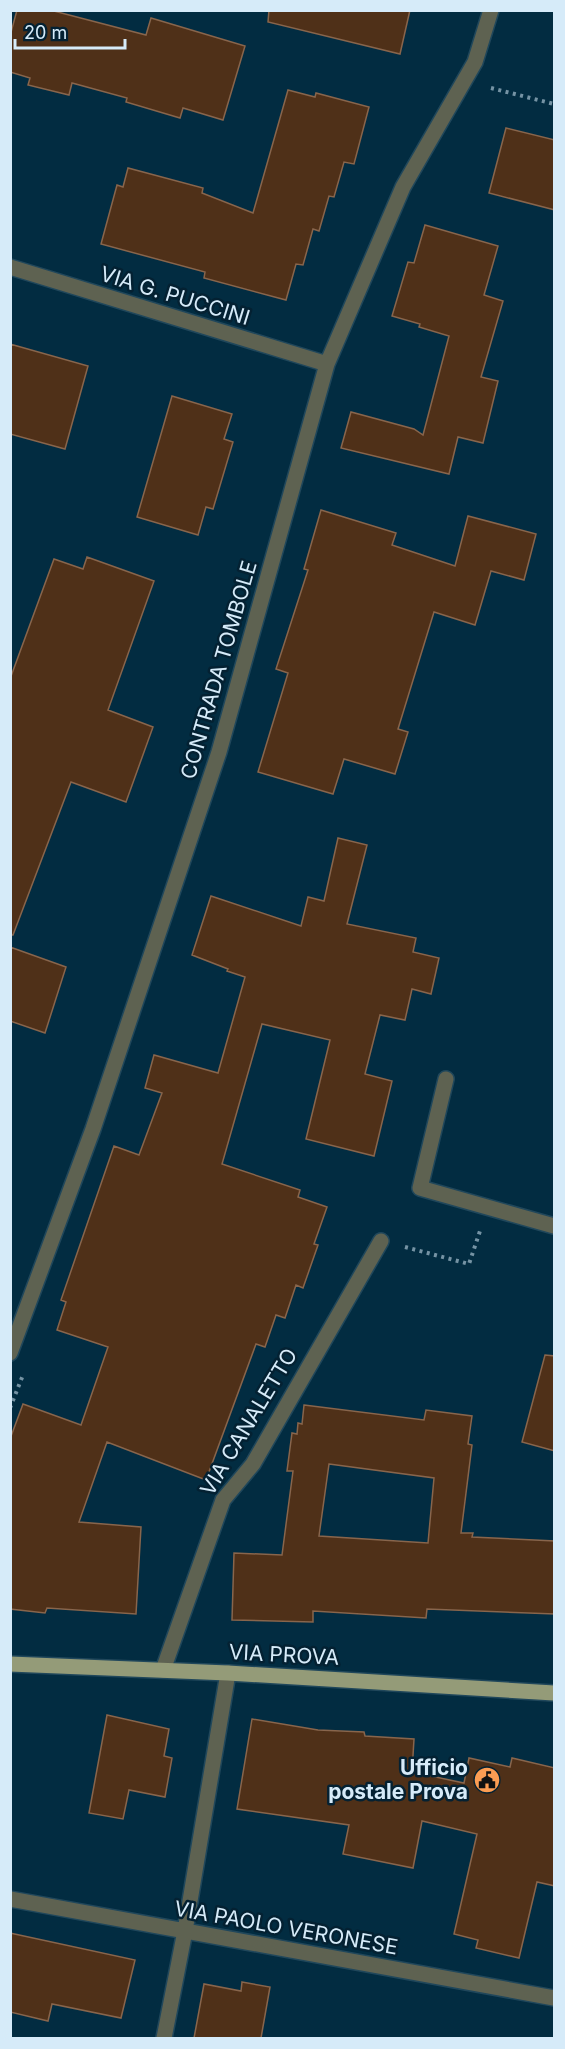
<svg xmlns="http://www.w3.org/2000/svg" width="565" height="2049" font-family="Inter,sans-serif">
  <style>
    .building { fill: #4f3018; stroke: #88654c; stroke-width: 1.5; fill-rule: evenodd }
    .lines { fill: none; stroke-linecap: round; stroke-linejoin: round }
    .minor-casing { stroke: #20475b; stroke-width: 18 }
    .major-casing { stroke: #20475b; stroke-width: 18 }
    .path { stroke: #7593a4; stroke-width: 4; stroke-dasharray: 3 4.5; stroke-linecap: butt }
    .minor { stroke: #5e6251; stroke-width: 15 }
    .major { stroke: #949b78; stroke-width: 15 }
    .labels { text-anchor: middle; stroke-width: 5; stroke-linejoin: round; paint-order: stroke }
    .street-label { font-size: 21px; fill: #d6ebf9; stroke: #042132 }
    .poi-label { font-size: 21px; font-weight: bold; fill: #d6ebf9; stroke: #042132; text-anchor: end }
  </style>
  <rect width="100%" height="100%" fill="#022c41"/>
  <!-- building -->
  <path class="building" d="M 17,10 L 50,10 L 146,35 L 151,18 L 245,46 L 223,120 L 183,108 L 180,118 L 126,102 L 127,98 L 72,83 L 69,95 L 28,85 L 30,78 L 10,72 L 10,36 Z
    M 269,10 L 410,10 L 400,54 L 268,22 Z
    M 288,90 L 315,97 L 316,93 L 369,107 L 354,164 L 344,162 L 334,197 L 329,196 L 319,231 L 313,229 L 303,265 L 296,264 L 286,300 L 204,278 L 205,272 L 101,244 L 117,185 L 123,187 L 128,168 L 203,188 L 202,193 L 253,213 Z
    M 506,128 L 555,140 L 555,210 L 489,193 Z
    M 425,225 L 498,246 L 484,295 L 503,301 L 481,377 L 498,381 L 483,443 L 458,437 L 449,474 L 341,448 L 351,412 L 414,429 L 423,435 L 449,336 L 419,327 L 420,324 L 392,316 L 408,262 L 414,263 Z
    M 10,344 L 88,366 L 65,449 L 10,434 Z
    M 172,396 L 232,414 L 224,439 L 233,442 L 213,509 L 206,507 L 198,535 L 137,517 Z
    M 321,510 L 396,533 L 392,545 L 455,566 L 468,516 L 536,534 L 524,580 L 491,571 L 475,625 L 434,612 L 398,729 L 408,732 L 395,774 L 344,759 L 333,794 L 258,772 L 288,673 L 276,669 L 308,570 L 304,569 Z
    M 87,557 L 154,581 L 108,710 L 153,727 L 126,802 L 71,782 L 13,935 L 10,935 L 10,679 L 54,559 L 83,569 Z
    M 338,838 L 367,845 L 347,924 L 416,938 L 413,952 L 439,958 L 431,994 L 412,989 L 405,1020 L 380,1015 L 365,1074 L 392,1081 L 374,1156 L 306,1139 L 330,1040 L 262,1024 L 222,1164 L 300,1190 L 298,1197 L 327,1207 L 314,1244 L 318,1245 L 303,1288 L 296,1285 L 285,1318 L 276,1315 L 265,1347 L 256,1344 L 206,1480 L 107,1442 L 79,1522 L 141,1527 L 136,1614 L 47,1608 L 45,1613 L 10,1609 L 10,1439 L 23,1404 L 81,1425 L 108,1347 L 57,1330 L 66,1302 L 61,1300 L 114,1146 L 139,1155 L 162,1093 L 145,1088 L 154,1055 L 218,1073 L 245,977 L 227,971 L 228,969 L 192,955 L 211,896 L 301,926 L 308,897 L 324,901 Z
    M 10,947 L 66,967 L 45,1033 L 10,1021 Z
    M 545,1355 L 555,1356 L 555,1451 L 522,1442 Z
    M 304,1405 L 424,1420 L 426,1410 L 472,1416 L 468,1444 L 472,1445 L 461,1533 L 473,1533 L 472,1537 L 555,1541 L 555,1614 L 427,1609 L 426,1618 L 313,1611 L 313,1622 L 232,1620 L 234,1553 L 282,1555 L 293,1471 L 287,1471 L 292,1433 L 297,1434 L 298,1423 L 302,1424 ZM 329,1464 L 434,1478 L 428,1543 L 319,1536 Z
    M 107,1715 L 169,1729 L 164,1756 L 172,1758 L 165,1797 L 129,1790 L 123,1819 L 89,1813 Z
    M 252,1719 L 318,1730 L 364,1732 L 365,1736 L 414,1739 L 412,1772 L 464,1783 L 469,1758 L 510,1767 L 512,1758 L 555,1768 L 555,1886 L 537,1882 L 519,1958 L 476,1948 L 478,1940 L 454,1934 L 477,1834 L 422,1821 L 413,1868 L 343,1854 L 349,1825 L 237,1809 Z
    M 10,1933 L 135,1960 L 121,2018 L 52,2004 L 48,2021 L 10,2012 Z
    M 242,1982 L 270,1987 L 261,2038 L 194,2038 L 204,1984 L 241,1991 Z"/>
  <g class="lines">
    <defs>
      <path id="minor" d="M 10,267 L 327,364
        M 446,1079 L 420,1188 L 554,1226
        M 10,1353 L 93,1129 L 219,752 L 327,364 L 403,187 L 475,62 L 491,10
        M 163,1670 L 223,1500 L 253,1464 L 381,1241
        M 10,1899 L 554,1998
        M 164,2038 L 185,1931 L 228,1673"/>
      <path id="major" d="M 10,1664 L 228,1673 L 554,1693"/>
    </defs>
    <!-- minor casing -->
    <use href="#minor" class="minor-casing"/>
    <!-- major casing -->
    <use href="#major" class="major-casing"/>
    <!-- path -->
    <path class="path" d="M 491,88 L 554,104
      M 405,1247 L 469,1264 L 480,1231
      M 10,1408 L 23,1375"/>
    <!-- minor -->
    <use href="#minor" class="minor"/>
    <!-- major -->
    <use href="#major" class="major"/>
  </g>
  <!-- icons -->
  <defs>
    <symbol id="civic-disc" viewBox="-11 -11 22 22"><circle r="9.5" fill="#fc9d53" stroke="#042132"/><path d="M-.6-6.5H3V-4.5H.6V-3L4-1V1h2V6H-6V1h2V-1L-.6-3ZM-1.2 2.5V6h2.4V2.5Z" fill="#111"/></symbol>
  </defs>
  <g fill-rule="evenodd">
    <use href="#civic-disc" x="472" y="1765" width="30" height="30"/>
  </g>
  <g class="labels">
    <!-- street labels -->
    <g class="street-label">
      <text transform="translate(175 296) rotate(17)" y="7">VIA G. PUCCINI</text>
      <text transform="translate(219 670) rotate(-74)" y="7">CONTRADA TOMBOLE</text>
      <text transform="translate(249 1422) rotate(-59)" y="7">VIA CANALETTO</text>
      <text transform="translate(284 1655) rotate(3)" y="7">VIA PROVA</text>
      <text transform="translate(286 1928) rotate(10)" y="7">VIA PAOLO VERONESE</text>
    </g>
    <!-- poi labels -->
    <g class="poi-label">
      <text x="468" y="1775">Ufficio<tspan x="468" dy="24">postale Prova</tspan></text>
    </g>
  </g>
  <!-- border -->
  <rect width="565" height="2049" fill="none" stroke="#d6ebf9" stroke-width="24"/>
  <!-- scale -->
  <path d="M15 39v9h110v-9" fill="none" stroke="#d6ebf9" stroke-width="3"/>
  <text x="24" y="39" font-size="18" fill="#d6ebf9" stroke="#042132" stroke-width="4.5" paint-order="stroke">20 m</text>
</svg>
